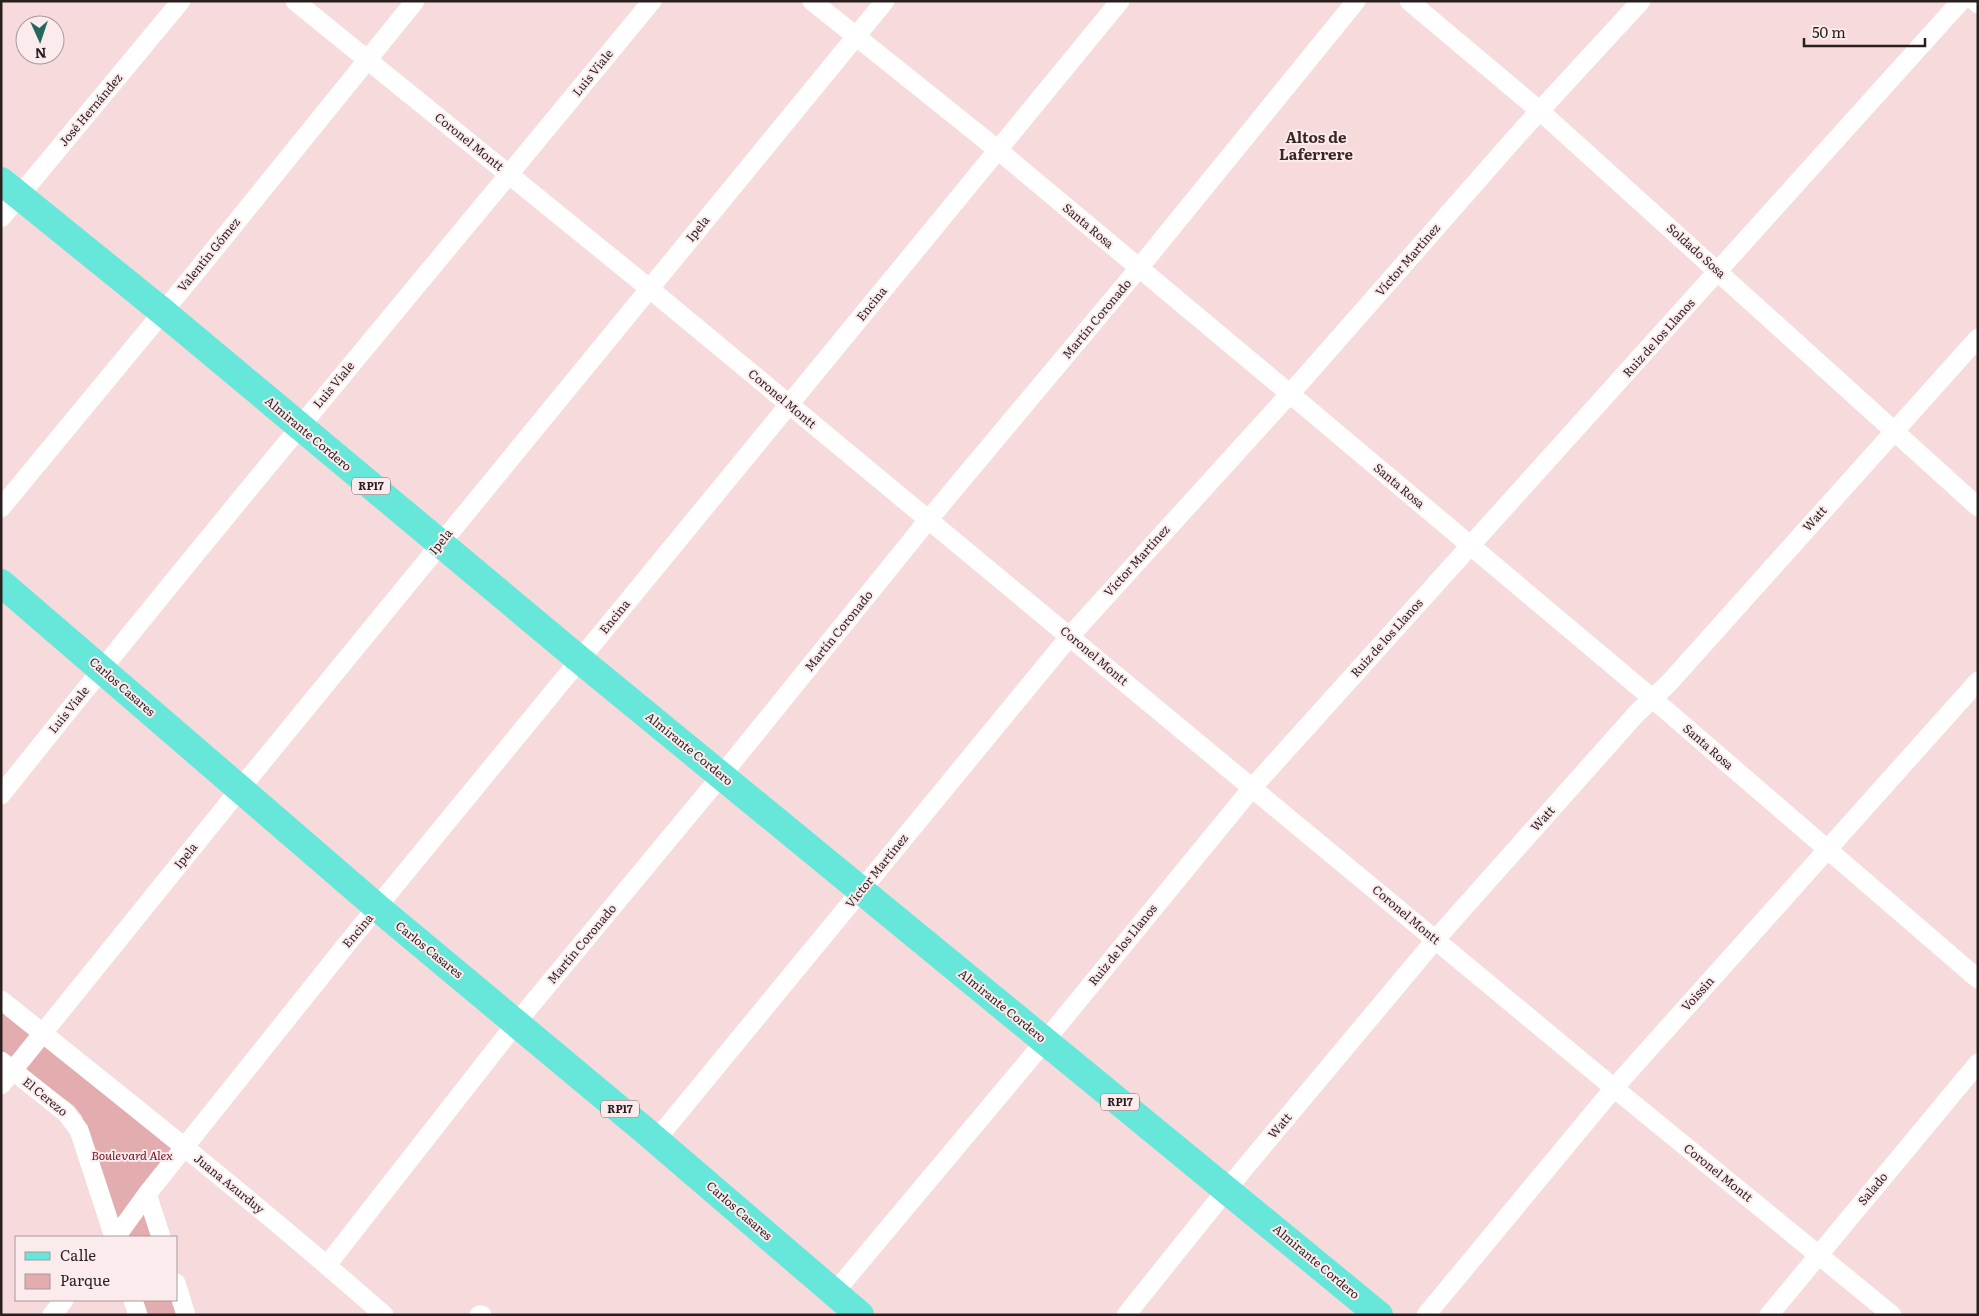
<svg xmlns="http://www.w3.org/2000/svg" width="1979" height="1316" font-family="Literata,serif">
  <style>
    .green { fill: #e3acae }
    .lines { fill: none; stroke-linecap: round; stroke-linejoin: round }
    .street { stroke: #fff; stroke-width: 19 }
    .primary { stroke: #66e7d9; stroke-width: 28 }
    .labels { text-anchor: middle; stroke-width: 4; stroke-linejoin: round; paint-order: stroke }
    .shield { fill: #fcebec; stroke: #685c5c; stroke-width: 1 }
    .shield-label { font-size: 11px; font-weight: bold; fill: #291f1f }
    .street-label { font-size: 12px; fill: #291f1f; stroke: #fcebec }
    .park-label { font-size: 12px; font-style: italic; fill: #711327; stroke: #fcebec }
    .quarter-label { font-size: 15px; font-weight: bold; fill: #392526; stroke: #fcebec }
  </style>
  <rect width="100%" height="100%" fill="#f7dbdc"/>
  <!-- green -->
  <path class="green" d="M 1,1008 L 178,1149 L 147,1194 L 153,1237 L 119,1237 L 82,1116 L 74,1106 L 1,1051 Z
    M 139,1300 L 175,1300 L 181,1315 L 144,1315 Z"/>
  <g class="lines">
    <!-- street -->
    <path class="street" d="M 295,1 L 650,289 L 1614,1088 L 1892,1315
      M 812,1 L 998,150 L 1289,393 L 1653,699 L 1978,979
      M 1409,1 L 1540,111 L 1978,507
      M 1975,1 L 1978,4
      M 1,218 L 181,1
      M 1,508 L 191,278 L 415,1
      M 1,795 C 214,527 435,265 652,1
      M 1,1000 C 130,1103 260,1206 384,1315
      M 1,1061 L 66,1113 L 79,1130 L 114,1237
      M 1,1085 L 240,789 L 885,1
      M 656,1140 L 1070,636 L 1304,378 L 1522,130 L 1641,1
      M 147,1194 L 161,1237
      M 116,1237 L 147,1194 L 350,940 L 1120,1
      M 327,1265 L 517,1022 L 721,776 L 929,519 L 1139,268 L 1356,1
      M 176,1283 L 186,1315
      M 834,1293 L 1045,1041 L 1252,788 L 1961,1
      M 133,1300 L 138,1315
      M 52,1315 L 64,1300
      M 479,1315 L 482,1315
      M 1126,1315 L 1227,1189 L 1436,939 L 1637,713 L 1669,683 L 1978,338
      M 1426,1315 L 1614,1088 L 1978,681
      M 1769,1315 L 1978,1063"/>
    <!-- primary -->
    <path class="primary" d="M 1,181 L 163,312 L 580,660 L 1379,1315
      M 1,583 L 378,908 L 643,1129 L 860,1315"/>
  </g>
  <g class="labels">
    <!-- shield labels -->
    <g class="shield">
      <rect x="352" y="477.5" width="38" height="17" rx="4"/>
      <rect x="1101" y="1093.5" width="38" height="17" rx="4"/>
      <rect x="601" y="1100.5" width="38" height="17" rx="4"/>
    </g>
    <g class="shield-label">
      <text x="371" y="490">RP17</text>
      <text x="1120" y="1106">RP17</text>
      <text x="620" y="1113">RP17</text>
    </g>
    <!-- street labels -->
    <g class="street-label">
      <text transform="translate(593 73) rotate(-51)" y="4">Luis Viale</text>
      <text transform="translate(91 110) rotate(-50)" y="4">José Hernández</text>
      <text transform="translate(469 142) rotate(39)" y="4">Coronel Montt</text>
      <text transform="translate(1088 226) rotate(40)" y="4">Santa Rosa</text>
      <text transform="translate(698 229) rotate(-51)" y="4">Ipela</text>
      <text transform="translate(1696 251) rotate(42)" y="4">Soldado Sosa</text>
      <text transform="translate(209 255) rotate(-51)" y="4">Valentín Gómez</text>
      <text transform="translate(1408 260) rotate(-49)" y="4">Víctor Martínez</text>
      <text transform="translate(872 304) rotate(-51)" y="4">Encina</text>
      <text transform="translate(1097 319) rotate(-50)" y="4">Martín Coronado</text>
      <text transform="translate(1659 338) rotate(-48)" y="4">Ruiz de los Llanos</text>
      <text transform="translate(334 385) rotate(-50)" y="4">Luis Viale</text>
      <text transform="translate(782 399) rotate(40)" y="4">Coronel Montt</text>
      <text transform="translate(308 434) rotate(40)" y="4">Almirante Cordero</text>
      <text transform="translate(1399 486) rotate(40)" y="4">Santa Rosa</text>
      <text transform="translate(1815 519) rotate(-48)" y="4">Watt</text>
      <text transform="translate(441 542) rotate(-51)" y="4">Ipela</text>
      <text transform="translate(1137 561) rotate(-48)" y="4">Víctor Martínez</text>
      <text transform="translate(615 617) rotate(-51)" y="4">Encina</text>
      <text transform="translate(839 631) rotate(-51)" y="4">Martín Coronado</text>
      <text transform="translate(1387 638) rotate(-48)" y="4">Ruiz de los Llanos</text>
      <text transform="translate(1094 656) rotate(40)" y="4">Coronel Montt</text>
      <text transform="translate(122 687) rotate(41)" y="4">Carlos Casares</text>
      <text transform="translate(69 710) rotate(-51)" y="4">Luis Viale</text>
      <text transform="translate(1708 747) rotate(41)" y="4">Santa Rosa</text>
      <text transform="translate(689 749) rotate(39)" y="4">Almirante Cordero</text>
      <text transform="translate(1543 819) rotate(-48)" y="4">Watt</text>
      <text transform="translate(186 856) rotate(-51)" y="4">Ipela</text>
      <text transform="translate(877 871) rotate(-51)" y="4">Víctor Martínez</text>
      <text transform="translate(1406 915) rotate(40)" y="4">Coronel Montt</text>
      <text transform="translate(358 931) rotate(-50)" y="4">Encina</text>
      <text transform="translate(582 944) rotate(-50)" y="4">Martín Coronado</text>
      <text transform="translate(1123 945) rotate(-51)" y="4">Ruiz de los Llanos</text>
      <text transform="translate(429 950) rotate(39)" y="4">Carlos Casares</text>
      <text transform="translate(1698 994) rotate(-48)" y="4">Voissin</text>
      <text transform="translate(1002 1006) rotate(39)" y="4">Almirante Cordero</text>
      <text transform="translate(45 1097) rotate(39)" y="4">El Cerezo</text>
      <text transform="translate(1280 1126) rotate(-50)" y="4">Watt</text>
      <text transform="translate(1718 1173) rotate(39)" y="4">Coronel Montt</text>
      <text transform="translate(229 1184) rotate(39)" y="4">Juana Azurduy</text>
      <text transform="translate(1873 1189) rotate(-50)" y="4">Salado</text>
      <text transform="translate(739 1211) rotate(41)" y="4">Carlos Casares</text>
      <text transform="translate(1316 1262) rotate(40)" y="4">Almirante Cordero</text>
    </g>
    <!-- park labels -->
    <g class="park-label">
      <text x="132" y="1160">Boulevard Alex</text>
    </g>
    <!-- quarter labels -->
    <g class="quarter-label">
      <text x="1316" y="143">Altos de<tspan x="1316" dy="17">Laferrere</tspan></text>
    </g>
  </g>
  <!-- border -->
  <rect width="1979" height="1316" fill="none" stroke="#291f1f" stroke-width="5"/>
  <!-- legend -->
  <rect x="15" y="1236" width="162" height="65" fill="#fcebec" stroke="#a8999a"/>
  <rect x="25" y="1252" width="25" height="8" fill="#66e7d9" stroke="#a8999a"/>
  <text x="60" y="1261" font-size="15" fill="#291f1f">Calle</text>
  <rect x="25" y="1274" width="25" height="15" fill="#e3acae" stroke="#a8999a"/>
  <text x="60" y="1286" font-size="15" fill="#291f1f">Parque</text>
  <!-- north arrow -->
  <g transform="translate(40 40) rotate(177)"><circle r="24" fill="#fcebec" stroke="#a8999a"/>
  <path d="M0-4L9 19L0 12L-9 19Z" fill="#21695e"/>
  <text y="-8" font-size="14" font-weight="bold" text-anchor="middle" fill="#291f1f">N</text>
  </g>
  <!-- scale -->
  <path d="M1804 38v8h121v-8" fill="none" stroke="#291f1f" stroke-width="2.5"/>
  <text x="1812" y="38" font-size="15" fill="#291f1f" stroke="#fcebec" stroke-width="4" paint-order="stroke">50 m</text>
</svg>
